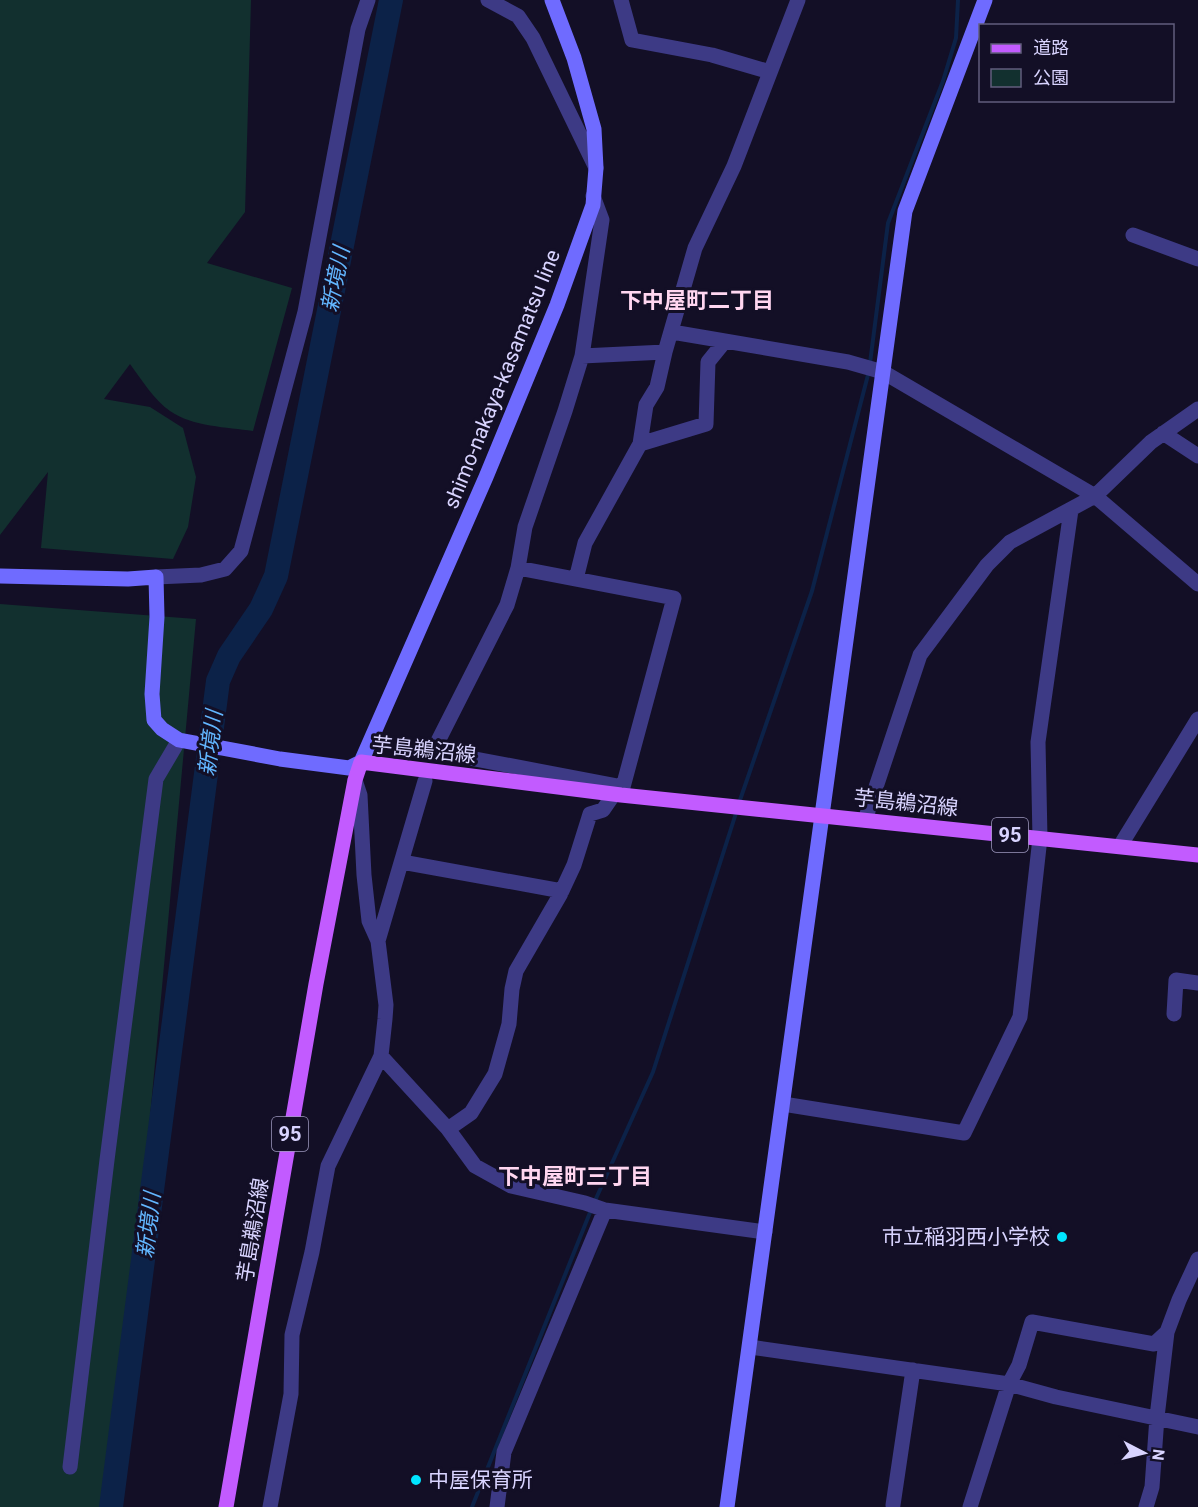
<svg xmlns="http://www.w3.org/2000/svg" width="1198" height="1507" font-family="Roboto,'Noto Sans JP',sans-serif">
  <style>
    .green { fill: #12302f }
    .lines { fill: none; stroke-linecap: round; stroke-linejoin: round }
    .stream { stroke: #0c2248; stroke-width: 4 }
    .river { stroke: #0c2248; stroke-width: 24 }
    .street { stroke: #3d3a85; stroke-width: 15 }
    .secondary { stroke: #6f6bff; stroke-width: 15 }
    .primary { stroke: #c25bff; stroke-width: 15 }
    .poi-dot { fill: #00e5ff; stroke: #130f26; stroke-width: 2 }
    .labels { text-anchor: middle; stroke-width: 6; stroke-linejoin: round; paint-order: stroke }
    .shield { fill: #130f26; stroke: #9e99be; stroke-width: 1.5 }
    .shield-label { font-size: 20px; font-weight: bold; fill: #d9d4ff }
    .street-label { font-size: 21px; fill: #d9d4ff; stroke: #130f26 }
    .poi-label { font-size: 21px; fill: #d9d4ff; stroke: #130f26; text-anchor: end }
    .water-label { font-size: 22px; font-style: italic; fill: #62b6ff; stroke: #130f26 }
    .neighbourhood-label { font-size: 22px; font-weight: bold; fill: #ffd6f0; stroke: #130f26 }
  </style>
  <rect width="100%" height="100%" fill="#130f26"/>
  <!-- green -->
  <path class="green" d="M 0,0 L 251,0 L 245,212 L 207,263 L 292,288 L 253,431 C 227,427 193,427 170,411 C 155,401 141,379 130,364 L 104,399 L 150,407 L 183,428 L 196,477 L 188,527 L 173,559 L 41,548 L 48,472 L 0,535 Z
    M 0,604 L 196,619 L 114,1507 L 0,1507 Z"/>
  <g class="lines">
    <!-- stream -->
    <path class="stream" d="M 870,363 L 888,223 L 943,81 L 956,38 L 958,0
      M 739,803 L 812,591 L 869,371
      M 594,1203 L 653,1072 L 737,810
      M 472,1507 L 591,1210"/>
    <!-- river -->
    <path class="river" d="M 111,1507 L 218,681 L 229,656 L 261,609 L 276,576 L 391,0"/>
    <!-- street -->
    <path class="street" d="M 488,0 L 518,16 L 533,38 L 596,168
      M 621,0 L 632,40 L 712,55 L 770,72
      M 1133,235 L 1198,259
      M 672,332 L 848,362 L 883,372 L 1095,496 L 1198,584
      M 582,356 L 602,220 L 593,196
      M 1163,433 L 1198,456
      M 640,444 L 706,424 L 708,362 L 725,341
      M 518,568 L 674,598 L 623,787 L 433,751 L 507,605 L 518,568 L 525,527 L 565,411 L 582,356 L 665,352 L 695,248 L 734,166 L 798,0
      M 156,577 L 201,575 L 225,569 L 241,551 L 305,312 L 358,29 L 368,0
      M 576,579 L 585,543 L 640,444 L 646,405 L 657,387 L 665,352
      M 865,820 L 920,655 L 987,565 L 1010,542 L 1095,496 L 1151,442 L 1198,409
      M 1120,846 L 1198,719
      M 402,862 L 562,891
      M 378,941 L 425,781
      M 1174,1014 L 1176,980 L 1198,983
      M 381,1056 L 448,1129 L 475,1166 L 511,1186 L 585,1203 L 605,1210 L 765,1232
      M 783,1104 L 964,1133 L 1020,1017 L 1040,838 L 1038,742 L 1071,510
      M 448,1129 L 471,1113 L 495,1074 L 509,1024 L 512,989 L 516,971 L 560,895 L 574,865 L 590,814 L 603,810 L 614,794
      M 750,1347 L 1009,1384 L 1056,1397 L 1198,1427
      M 70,1467 L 107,1160 L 156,779 L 179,740
      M 893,1505 L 913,1370
      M 270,1507 L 291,1394 L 292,1335 L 312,1252 L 328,1166 L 381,1056 L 385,1019 L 386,1005 L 378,941 L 369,921 L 364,875 L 360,795 L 355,780
      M 497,1507 L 504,1452 L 605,1210
      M 970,1507 L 1009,1384 L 1019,1365 L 1032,1322 L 1154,1344 L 1167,1332
      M 1146,1507 L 1152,1487 L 1157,1417 L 1167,1332 L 1179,1300 L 1198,1259"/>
    <!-- secondary -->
    <path class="secondary" d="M 0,576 L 128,579 L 156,577 L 157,617 L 152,694 L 154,720 L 162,729 L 179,740 L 280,759 L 349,768 L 361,762 L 486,477 L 557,305 L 593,205 L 596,168 L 594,129 L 574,58 L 552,0
      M 727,1507 L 905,211 L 985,0"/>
    <!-- primary -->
    <path class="primary" d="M 226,1507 L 316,984 L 355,780 L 361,762 L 621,795 L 1198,855"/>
  </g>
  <!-- markers -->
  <g class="poi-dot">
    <circle cx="1062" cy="1237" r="6"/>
    <circle cx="416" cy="1480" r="6"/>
  </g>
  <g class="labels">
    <!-- shield labels -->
    <g class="shield">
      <rect x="992" y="818" width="36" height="34" rx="4.5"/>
      <rect x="272" y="1117" width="36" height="34" rx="4.5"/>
    </g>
    <g class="shield-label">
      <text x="1010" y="842">95</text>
      <text x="290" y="1141">95</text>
    </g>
    <!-- street labels -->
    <g class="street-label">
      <text transform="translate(502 379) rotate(-68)" y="7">shimo-nakaya-kasamatsu line</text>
      <text transform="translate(424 750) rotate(6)" y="7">芋島鵜沼線</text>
      <text transform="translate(906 803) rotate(6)" y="7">芋島鵜沼線</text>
      <text transform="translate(253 1230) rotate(-81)" y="7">芋島鵜沼線</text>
    </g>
    <!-- poi labels -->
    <g class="poi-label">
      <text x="1050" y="1244">市立稲羽西小学校</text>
      <text x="428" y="1487" text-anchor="start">中屋保育所</text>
    </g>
    <!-- water labels -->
    <g class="water-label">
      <text transform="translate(335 279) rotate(-79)" y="8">新境川</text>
      <text transform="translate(210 743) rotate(-83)" y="8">新境川</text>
      <text transform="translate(148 1225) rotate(-83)" y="8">新境川</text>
    </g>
    <!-- neighbourhood labels -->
    <g class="neighbourhood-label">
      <text x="697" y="308">下中屋町二丁目</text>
      <text x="575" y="1184">下中屋町三丁目</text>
    </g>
  </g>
  <!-- legend -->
  <rect x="979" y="24" width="195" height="78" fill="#130f26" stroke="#625e7d" stroke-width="1.5"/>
  <rect x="991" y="44" width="30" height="9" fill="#c25bff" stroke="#625e7d" stroke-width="1.5"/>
  <text x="1033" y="54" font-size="18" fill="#d9d4ff">道路</text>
  <rect x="991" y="69" width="30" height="18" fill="#12302f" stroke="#625e7d" stroke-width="1.5"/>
  <text x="1033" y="84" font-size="18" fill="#d9d4ff">公園</text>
  <!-- north arrow -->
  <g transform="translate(1144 1453) rotate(97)" stroke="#130f26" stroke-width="4.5" paint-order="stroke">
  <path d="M0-4.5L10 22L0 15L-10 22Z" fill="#d9d4ff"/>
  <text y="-9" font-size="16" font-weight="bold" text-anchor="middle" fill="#d9d4ff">N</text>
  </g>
</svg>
